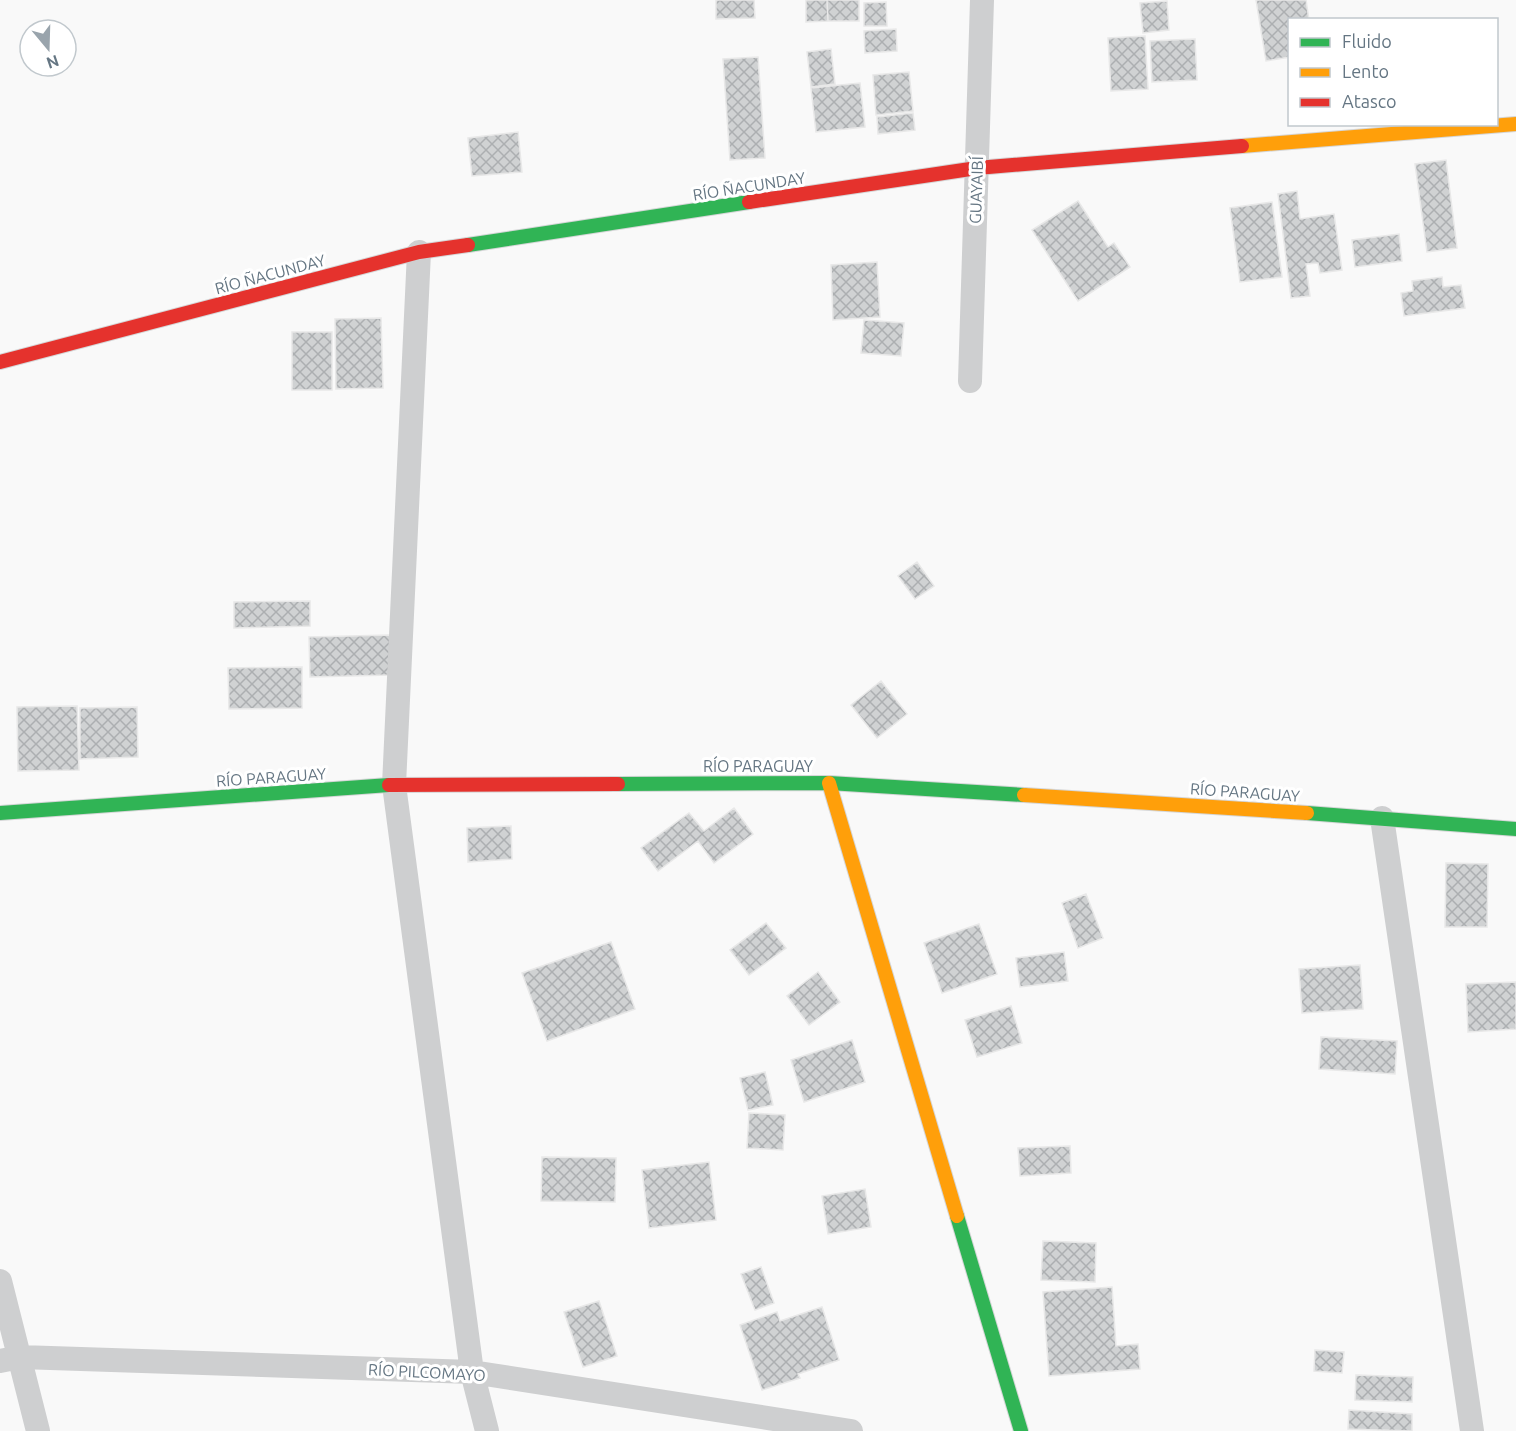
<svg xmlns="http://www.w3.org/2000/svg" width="1516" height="1431" font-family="Ubuntu,sans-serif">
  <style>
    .building { fill: url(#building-cross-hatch); stroke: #e8e8e8; stroke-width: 1.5 }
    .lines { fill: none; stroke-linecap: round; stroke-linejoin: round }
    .fast-casing { stroke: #d5d6d7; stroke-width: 16 }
    .slow-casing { stroke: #d5d6d7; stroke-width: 16 }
    .jam-casing { stroke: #d5d6d7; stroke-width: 16 }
    .street { stroke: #cecfd0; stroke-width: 24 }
    .fast { stroke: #30b455; stroke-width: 14 }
    .slow { stroke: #ff9f0a; stroke-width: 14 }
    .jam { stroke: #e5322d; stroke-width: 14 }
    .labels { text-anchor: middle; stroke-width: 6; stroke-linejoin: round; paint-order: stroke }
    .street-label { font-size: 16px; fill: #657683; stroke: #fff }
  </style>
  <defs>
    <pattern id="building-cross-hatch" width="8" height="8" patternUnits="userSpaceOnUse" patternTransform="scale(1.5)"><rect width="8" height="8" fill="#d0d2d3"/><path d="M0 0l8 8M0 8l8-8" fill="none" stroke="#acafb1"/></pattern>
  </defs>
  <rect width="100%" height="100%" fill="#f9f9f9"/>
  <!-- building -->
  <path class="building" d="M 716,0 L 754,0 L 755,18 L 716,19 Z
    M 806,0 L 827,0 L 828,21 L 806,22 Z
    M 827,0 L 859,0 L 859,21 L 828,21 Z
    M 1256,0 L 1306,0 L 1309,20 L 1290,20 L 1290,57 L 1266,61 Z
    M 1167,1 L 1169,30 L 1143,33 L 1140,3 Z
    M 886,2 L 887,26 L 864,26 L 864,3 Z
    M 896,29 L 897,51 L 865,53 L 864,31 Z
    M 1145,36 L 1148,89 L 1111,91 L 1108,38 Z
    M 1195,39 L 1197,80 L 1152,82 L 1150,41 Z
    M 831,49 L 835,84 L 811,87 L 807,52 Z
    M 758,57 L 765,158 L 730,160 L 723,59 Z
    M 909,72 L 913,111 L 876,115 L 873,75 Z
    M 860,83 L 865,127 L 816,132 L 811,88 Z
    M 913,113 L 915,130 L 878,134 L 877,117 Z
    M 518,132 L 522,172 L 472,176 L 468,138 Z
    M 1446,160 L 1457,248 L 1427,252 L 1415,164 Z
    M 1297,191 L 1300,219 L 1334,214 L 1342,270 L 1320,273 L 1318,263 L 1306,264 L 1310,296 L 1291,298 L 1278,194 Z
    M 1078,201 L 1108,247 L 1114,243 L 1130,267 L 1078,301 L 1032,230 Z
    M 1272,202 L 1282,277 L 1240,282 L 1230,208 Z
    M 1399,234 L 1402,261 L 1355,267 L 1352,240 Z
    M 877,262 L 880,317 L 833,320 L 831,265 Z
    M 1442,277 L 1443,287 L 1461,285 L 1465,308 L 1404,316 L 1401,293 L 1413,291 L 1412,281 Z
    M 381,318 L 383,388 L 336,389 L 335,319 Z
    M 864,320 L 904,323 L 901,356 L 861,353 Z
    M 292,332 L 332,332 L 332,390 L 292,390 Z
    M 917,562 L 934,586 L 915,599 L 898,576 Z
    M 310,601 L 310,626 L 234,628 L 234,602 Z
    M 390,635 L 390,675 L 310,677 L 309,637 Z
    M 302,667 L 302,708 L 229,709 L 228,668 Z
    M 881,681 L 907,714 L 877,738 L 851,705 Z
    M 77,706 L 79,770 L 18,771 L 17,707 Z
    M 137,707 L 138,757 L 80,759 L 80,708 Z
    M 734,808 L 753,834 L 714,863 L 698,841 L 658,871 L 641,848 L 689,813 L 704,831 Z
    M 511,826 L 512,859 L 468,862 L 467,828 Z
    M 1446,863 L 1488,864 L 1487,927 L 1445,927 Z
    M 1086,894 L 1103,938 L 1078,948 L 1062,903 Z
    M 766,923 L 786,948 L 749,975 L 730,950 Z
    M 979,924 L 997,974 L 942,993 L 924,943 Z
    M 611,942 L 635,1009 L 547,1041 L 522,973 Z
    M 1064,952 L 1068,981 L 1020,987 L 1016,958 Z
    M 1360,965 L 1363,1009 L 1302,1013 L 1299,969 Z
    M 818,972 L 840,1002 L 809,1025 L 787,996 Z
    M 1516,982 L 1516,1029 L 1468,1032 L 1466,984 Z
    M 1011,1006 L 1022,1043 L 977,1057 L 965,1020 Z
    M 1321,1037 L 1397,1041 L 1395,1074 L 1319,1069 Z
    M 852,1040 L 865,1082 L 804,1102 L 791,1060 Z
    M 765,1072 L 773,1105 L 748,1110 L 740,1078 Z
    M 749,1113 L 785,1115 L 783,1150 L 747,1148 Z
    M 1070,1146 L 1071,1173 L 1020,1176 L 1018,1148 Z
    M 542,1157 L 616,1158 L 615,1202 L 541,1201 Z
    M 709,1162 L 716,1220 L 649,1228 L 642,1170 Z
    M 865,1189 L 871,1227 L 828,1234 L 822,1196 Z
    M 1043,1241 L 1096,1243 L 1095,1282 L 1041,1280 Z
    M 761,1267 L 774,1303 L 755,1310 L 741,1274 Z
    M 1112,1287 L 1116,1346 L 1138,1344 L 1140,1369 L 1049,1376 L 1043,1292 Z
    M 599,1301 L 617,1356 L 583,1367 L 564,1312 Z
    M 822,1307 L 839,1360 L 798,1374 L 800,1378 L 762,1390 L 740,1325 L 777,1312 L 780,1321 Z
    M 1315,1350 L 1344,1352 L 1342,1373 L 1314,1371 Z
    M 1356,1375 L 1413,1377 L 1412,1402 L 1355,1400 Z
    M 1349,1410 L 1412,1414 L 1412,1431 L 1348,1429 Z"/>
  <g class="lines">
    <defs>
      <path id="fast" d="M 468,245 L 749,202
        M 618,784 L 829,783 L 1024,795
        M 0,813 L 389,785
        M 1307,813 L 1516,829
        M 957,1216 L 1021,1431"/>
      <path id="slow" d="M 1242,146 L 1516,124
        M 829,783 L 957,1216
        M 1024,795 L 1307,813"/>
      <path id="jam" d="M 749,202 L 977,168 L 1242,146
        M 0,362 L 419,252 L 468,245
        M 389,785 L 618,784"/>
    </defs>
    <!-- fast casing -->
    <use href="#fast" class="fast-casing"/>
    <!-- slow casing -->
    <use href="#slow" class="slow-casing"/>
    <!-- jam casing -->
    <use href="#jam" class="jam-casing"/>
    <!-- street -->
    <path class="street" d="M 419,252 L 394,785 L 472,1372 L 487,1431
      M 970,381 L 982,0
      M 1382,818 L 1472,1431
      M 0,1281 L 38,1431
      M 0,1361 L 20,1357 L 472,1372 L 851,1431"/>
    <!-- fast -->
    <use href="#fast" class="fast"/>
    <!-- slow -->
    <use href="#slow" class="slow"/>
    <!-- jam -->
    <use href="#jam" class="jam"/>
  </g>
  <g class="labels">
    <!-- street labels -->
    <g class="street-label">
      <text transform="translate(749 186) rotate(-9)" y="6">RÍO ÑACUNDAY</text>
      <text transform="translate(976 190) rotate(-88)" y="6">GUAYAIBÍ</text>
      <text transform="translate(270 274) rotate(-15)" y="6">RÍO ÑACUNDAY</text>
      <text x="758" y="772">RÍO PARAGUAY</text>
      <text transform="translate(271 777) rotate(-4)" y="6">RÍO PARAGUAY</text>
      <text transform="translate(1245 792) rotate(4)" y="6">RÍO PARAGUAY</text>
      <text transform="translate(427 1372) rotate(3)" y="6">RÍO PILCOMAYO</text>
    </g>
  </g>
  <!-- legend -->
  <rect x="1288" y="18" width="210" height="108" fill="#ffffff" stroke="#c1c8cd" stroke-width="1.5"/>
  <rect x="1300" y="38" width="30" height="9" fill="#30b455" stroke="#c1c8cd" stroke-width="1.5"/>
  <text x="1342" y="48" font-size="18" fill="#657683">Fluido</text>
  <rect x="1300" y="68" width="30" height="9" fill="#ff9f0a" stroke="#c1c8cd" stroke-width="1.5"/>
  <text x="1342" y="78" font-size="18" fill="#657683">Lento</text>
  <rect x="1300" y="98" width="30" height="9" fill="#e5322d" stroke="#c1c8cd" stroke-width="1.5"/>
  <text x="1342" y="108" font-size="18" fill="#657683">Atasco</text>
  <!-- north arrow -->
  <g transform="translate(48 48) rotate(161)"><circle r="28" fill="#ffffff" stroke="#c1c8cd" stroke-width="1.5"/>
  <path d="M0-4.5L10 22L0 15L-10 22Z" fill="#99a4ac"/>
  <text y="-9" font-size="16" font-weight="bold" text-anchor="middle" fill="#657683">N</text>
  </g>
</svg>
